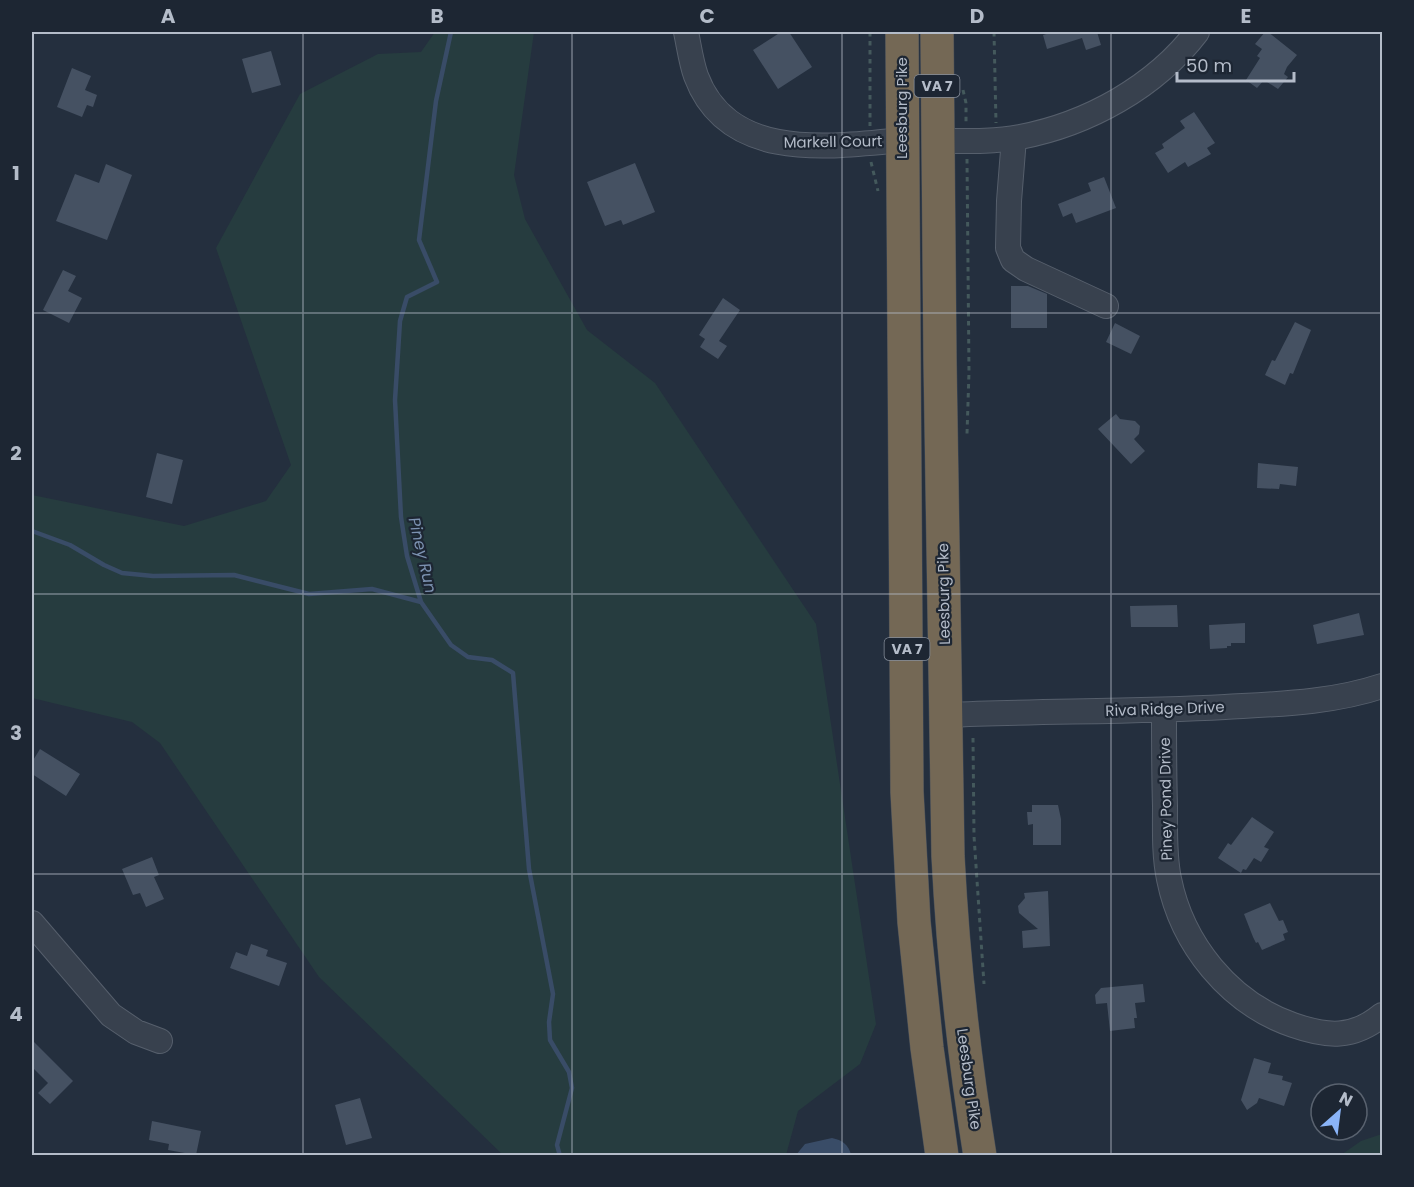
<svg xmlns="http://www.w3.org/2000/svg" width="1414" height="1187" font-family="Poppins,sans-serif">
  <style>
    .green { fill: #263c3f }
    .water { fill: #394c67 }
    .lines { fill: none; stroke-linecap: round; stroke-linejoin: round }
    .stream { stroke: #394c67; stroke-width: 4.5 }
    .building { fill: #455162 }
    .minor-casing { stroke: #565f6c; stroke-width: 26 }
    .highway-casing { stroke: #434c59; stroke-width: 34 }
    .path { stroke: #44595c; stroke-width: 3; stroke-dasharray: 4.5 4.5; stroke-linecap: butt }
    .minor { stroke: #38414e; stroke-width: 24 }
    .highway { stroke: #746855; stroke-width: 33 }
    .grid { fill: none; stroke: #b4bcc9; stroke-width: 1.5; stroke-opacity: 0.55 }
    .labels { text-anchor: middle; stroke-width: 4.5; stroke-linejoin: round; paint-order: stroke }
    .shield { fill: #1d2633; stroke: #878f9c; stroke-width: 1.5 }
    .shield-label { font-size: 14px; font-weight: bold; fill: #b4bcc9 }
    .street-label { font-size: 15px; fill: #b4bcc9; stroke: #1d2633 }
    .water-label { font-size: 16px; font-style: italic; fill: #7c92b1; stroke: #1d2633 }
    .neatline { fill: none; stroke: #b4bcc9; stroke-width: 2 }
    .grid-label { font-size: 20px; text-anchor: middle; font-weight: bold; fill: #b4bcc9 }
  </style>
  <rect width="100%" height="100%" fill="#242f3e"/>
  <!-- green -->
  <path class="green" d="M 435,32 L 534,32 L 514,175 L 525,219 L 587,330 L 655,383 L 816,624 L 876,1024 L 860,1064 L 798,1111 L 786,1155 L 503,1155 L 319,977 L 160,743 L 132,722 L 32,698 L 32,495 L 184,526 L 266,501 L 291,465 L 216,248 L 300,94 L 378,54 L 421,52 Z
    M 1382,1134 L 1382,1155 L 1341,1155 L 1361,1141 Z"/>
  <!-- water -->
  <path class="water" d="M 832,1138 C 842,1140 849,1145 851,1155 L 796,1155 L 805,1144 Z"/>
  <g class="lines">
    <!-- stream -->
    <path class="stream" d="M 451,32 L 436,101 L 419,240 L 437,282 L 407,297 L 400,321 L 395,400 L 401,517 L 407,556 L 421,602 L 451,645 L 468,657 L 492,660 L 513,673 L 529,869 L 553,994 L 549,1022 L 550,1040 L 569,1072 L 572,1088 L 557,1145 L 560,1156
      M 32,531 L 70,545 L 104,565 L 122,573 L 153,576 L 234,575 L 309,594 L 372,589 L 421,602"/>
  </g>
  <!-- building -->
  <path class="building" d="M 781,32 L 789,32 L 812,67 L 778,89 L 753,50 Z
    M 1053,32 L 1097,32 L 1101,45 L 1086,50 L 1082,38 L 1047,49 L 1043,35 Z
    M 1265,32 L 1268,32 L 1297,55 L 1287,67 L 1284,74 L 1288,77 L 1278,89 L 1264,80 L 1257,88 L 1246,80 L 1260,58 L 1257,56 L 1262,49 L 1255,44 Z
    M 271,51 L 281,85 L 252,93 L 242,59 Z
    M 72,68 L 91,76 L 85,90 L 97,95 L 93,107 L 87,105 L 82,117 L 57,107 Z
    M 1194,112 L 1215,143 L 1207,148 L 1211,154 L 1188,167 L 1185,162 L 1168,173 L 1155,153 L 1164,148 L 1162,144 L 1185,128 L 1180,121 Z
    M 635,163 L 655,212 L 623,225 L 621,220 L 605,226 L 587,182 Z
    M 106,164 L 132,175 L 107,240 L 56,221 L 75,174 L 99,183 Z
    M 1104,177 L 1116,208 L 1076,223 L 1072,213 L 1063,217 L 1058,204 L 1091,191 L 1088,183 Z
    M 63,270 L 76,276 L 68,291 L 82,298 L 69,323 L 43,310 Z
    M 1011,286 L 1028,286 L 1047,294 L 1047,328 L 1011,328 Z
    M 723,298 L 740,310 L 719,341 L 727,346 L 718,359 L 700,347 L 705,339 L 699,335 Z
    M 1295,322 L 1311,330 L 1297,364 L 1293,374 L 1290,373 L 1285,385 L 1265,375 L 1272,360 L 1275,361 Z
    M 1115,323 L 1140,336 L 1131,354 L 1106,342 Z
    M 1116,414 L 1120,419 L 1135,421 L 1140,426 L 1139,434 L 1134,439 L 1145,451 L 1131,464 L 1098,429 Z
    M 157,453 L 183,460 L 172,504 L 146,497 Z
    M 1258,463 L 1298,467 L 1296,486 L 1280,484 L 1279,489 L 1257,488 Z
    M 1177,605 L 1178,627 L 1131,627 L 1130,606 Z
    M 1359,613 L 1364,635 L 1317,644 L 1313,625 Z
    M 1245,623 L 1245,643 L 1231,643 L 1231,646 L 1227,646 L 1227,648 L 1210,649 L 1209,625 Z
    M 40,749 L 80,774 L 66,796 L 32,774 L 32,762 Z
    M 1032,805 L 1058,805 L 1061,819 L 1061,845 L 1033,845 L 1033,824 L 1028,825 L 1027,812 L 1032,812 Z
    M 1252,817 L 1274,832 L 1264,847 L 1269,849 L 1261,862 L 1254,858 L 1246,870 L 1243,869 L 1241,873 L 1218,858 L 1228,843 L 1231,845 Z
    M 152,857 L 159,875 L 154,877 L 164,899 L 146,907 L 140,893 L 133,895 L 122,869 Z
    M 1048,891 L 1050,946 L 1023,948 L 1022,931 L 1038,929 L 1019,913 L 1018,906 L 1025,898 L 1024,893 Z
    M 1270,903 L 1279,921 L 1283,920 L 1288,932 L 1283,934 L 1285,940 L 1262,950 L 1258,942 L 1256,943 L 1253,937 L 1244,914 Z
    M 251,944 L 268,950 L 266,956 L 287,963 L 279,986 L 230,968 L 236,952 L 247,956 Z
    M 1143,984 L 1145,1002 L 1135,1003 L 1137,1018 L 1134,1018 L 1135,1028 L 1110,1031 L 1107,1003 L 1096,1004 L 1095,995 L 1101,988 Z
    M 32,1040 L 73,1081 L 50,1104 L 38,1093 L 48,1083 L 32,1067 Z
    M 1254,1058 L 1271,1063 L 1268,1073 L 1283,1076 L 1282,1080 L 1292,1083 L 1284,1106 L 1259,1098 L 1257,1103 L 1247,1110 L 1241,1100 Z
    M 360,1098 L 372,1138 L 346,1145 L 335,1105 Z
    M 152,1121 L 201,1131 L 196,1155 L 168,1150 L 169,1144 L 149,1140 Z"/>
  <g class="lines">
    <defs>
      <path id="minor" d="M 686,32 C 689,46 691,62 696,76 C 728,162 829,147 902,140
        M 1014,138 L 1009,201 L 1008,248 L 1013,260 L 1026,269 L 1106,306
        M 938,141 C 965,141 993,142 1020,137 C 1088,124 1155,87 1197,32
        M 1164,710 C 1164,742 1164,774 1165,806 C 1165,830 1164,855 1169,879 C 1182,944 1229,1003 1293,1025 C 1327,1037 1353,1039 1382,1015
        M 946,715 C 1039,711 1132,712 1225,707 C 1278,704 1331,703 1382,686
        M 32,923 L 111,1015 L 136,1032 L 160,1041"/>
      <path id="highway" d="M 902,32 L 907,792 L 914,922 L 927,1048 L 942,1156
        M 937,32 L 940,360 L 948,856 C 953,957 964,1056 980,1156"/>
    </defs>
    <!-- minor casing -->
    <use href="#minor" class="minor-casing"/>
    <!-- highway casing -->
    <use href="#highway" class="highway-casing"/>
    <!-- path -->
    <path class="path" d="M 870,32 L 870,126
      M 994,32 L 996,123
      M 963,90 L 966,103 L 966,122
      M 967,159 L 969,372 L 967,434
      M 871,162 L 878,191
      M 973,738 L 974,836 L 984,984"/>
    <!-- minor -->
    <use href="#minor" class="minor"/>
    <!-- highway -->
    <use href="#highway" class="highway"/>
  </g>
  <!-- grid -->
  <path class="grid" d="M 303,32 L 303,1156M 572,32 L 572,1156M 842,32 L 842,1156M 1111,32 L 1111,1156M 32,313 L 1382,313M 32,594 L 1382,594M 32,874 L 1382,874"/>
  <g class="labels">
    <!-- shield labels -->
    <g class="shield">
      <rect x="914.5" y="75" width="45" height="22" rx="4.5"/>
      <rect x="884.5" y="638" width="45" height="22" rx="4.5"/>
    </g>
    <g class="shield-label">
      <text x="937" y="91">VA 7</text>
      <text x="907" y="654">VA 7</text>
    </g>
    <!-- street labels -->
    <g class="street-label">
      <text transform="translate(902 108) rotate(-90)" y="5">Leesburg Pike</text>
      <text transform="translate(833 142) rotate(-1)" y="5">Markell Court</text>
      <text transform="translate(944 594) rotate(-91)" y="5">Leesburg Pike</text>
      <text transform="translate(1165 709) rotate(-2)" y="5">Riva Ridge Drive</text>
      <text transform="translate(1166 799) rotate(-91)" y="5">Piney Pond Drive</text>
      <text transform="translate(969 1079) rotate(82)" y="5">Leesburg Pike</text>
    </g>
    <!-- water labels -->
    <g class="water-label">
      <text transform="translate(423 555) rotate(77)" y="6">Piney Run</text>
    </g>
  </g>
  <!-- border -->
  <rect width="1414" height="1187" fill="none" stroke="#1d2633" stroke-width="66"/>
  <!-- north arrow -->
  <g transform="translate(1339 1112) rotate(28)"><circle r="28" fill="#1d2633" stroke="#59626f" stroke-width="1.5"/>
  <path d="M0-4.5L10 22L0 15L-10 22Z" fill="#8ab4f8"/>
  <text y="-9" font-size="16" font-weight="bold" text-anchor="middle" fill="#b4bcc9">N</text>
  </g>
  <!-- scale -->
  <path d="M1177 72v9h117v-9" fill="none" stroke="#b4bcc9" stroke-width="3"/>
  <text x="1186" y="72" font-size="18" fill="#b4bcc9" stroke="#1d2633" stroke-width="4.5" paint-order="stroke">50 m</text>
  <rect x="33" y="33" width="1348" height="1121" class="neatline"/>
  <g class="grid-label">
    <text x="168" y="23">A</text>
    <text x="437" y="23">B</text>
    <text x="707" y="23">C</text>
    <text x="977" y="23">D</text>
    <text x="1246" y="23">E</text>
    <text x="16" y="180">1</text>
    <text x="16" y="460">2</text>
    <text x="16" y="740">3</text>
    <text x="16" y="1021">4</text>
  </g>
</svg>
